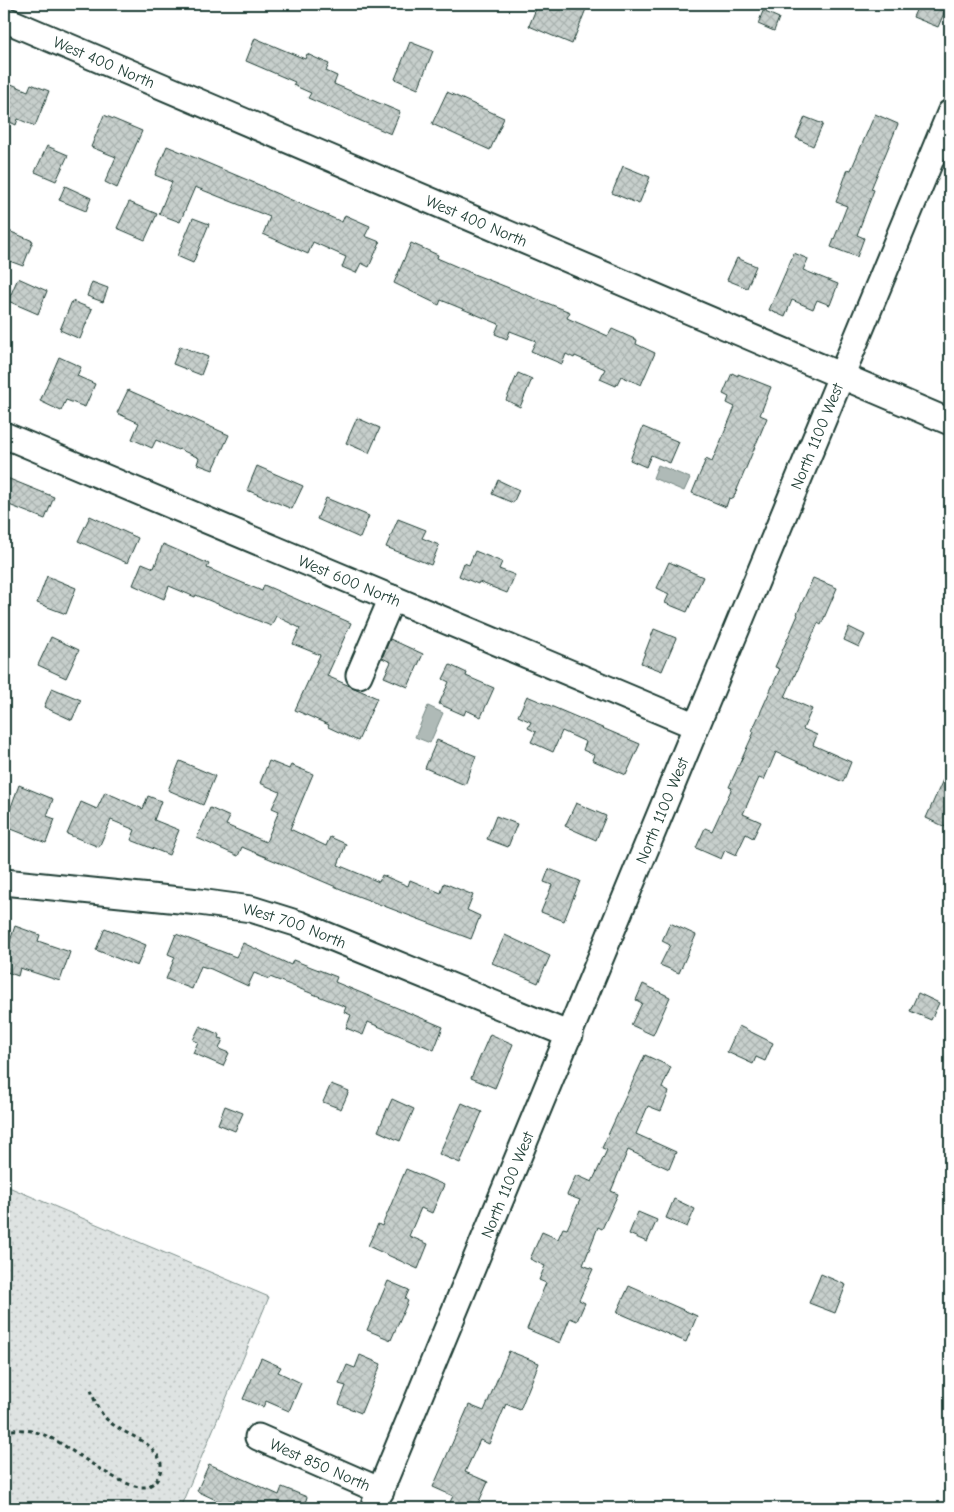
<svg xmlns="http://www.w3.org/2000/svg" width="954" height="1512" font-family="'Comic Neue',sans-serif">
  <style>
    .grass { fill: url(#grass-dots); stroke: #7e908b }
    .water { fill: #afbab7; stroke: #758883 }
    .building { fill: url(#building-cross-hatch); stroke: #1f3d34 }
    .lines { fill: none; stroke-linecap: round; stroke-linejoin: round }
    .minor-casing { stroke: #1f3d34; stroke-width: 29 }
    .path { stroke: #1f3d34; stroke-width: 3; stroke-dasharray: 4 4; stroke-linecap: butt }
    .minor { stroke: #fff; stroke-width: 25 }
    .labels { text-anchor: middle; stroke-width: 5; stroke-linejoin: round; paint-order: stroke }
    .street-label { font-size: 16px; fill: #1f3d34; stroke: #fff }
  </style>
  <defs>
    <pattern id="grass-dots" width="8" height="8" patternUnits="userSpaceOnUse" patternTransform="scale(1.25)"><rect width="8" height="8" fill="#dee3e2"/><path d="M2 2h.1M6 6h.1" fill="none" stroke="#bec4c2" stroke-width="1.8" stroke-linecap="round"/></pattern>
    <pattern id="building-cross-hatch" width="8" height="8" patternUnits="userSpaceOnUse" patternTransform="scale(1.25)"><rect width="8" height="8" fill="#c7cfcc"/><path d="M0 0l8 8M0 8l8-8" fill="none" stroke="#aab3b0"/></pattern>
  </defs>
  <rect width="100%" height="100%" fill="#fff"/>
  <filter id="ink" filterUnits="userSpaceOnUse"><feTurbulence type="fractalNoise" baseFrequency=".02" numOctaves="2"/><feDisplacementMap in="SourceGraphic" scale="10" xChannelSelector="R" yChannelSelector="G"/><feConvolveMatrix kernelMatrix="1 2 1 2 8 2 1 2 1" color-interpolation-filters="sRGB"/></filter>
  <g filter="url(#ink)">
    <!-- grass -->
    <path class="grass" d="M 4,1185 L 269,1297 L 180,1508 L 4,1508 Z"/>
    <!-- water -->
    <path class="water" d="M 658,465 L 690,478 L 684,491 L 653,478 Z
      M 428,706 L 443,713 L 430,743 L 415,737 Z"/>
    <!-- building -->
    <path class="building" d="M 538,4 L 588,4 L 572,44 L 529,26 Z
      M 919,4 L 948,4 L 938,27 L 913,17 Z
      M 763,11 L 779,18 L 774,31 L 758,24 Z
      M 255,38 L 305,59 L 307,54 L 329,64 L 326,71 L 337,76 L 334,84 L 400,112 L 391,134 L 308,98 L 311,93 L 293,85 L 295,82 L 246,61 Z
      M 410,42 L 433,51 L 418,89 L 395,79 Z
      M 4,81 L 28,91 L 31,84 L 49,91 L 35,126 L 18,119 L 16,125 L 4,119 Z
      M 447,92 L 504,118 L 490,150 L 432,124 Z
      M 875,114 L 898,124 L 871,189 L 874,190 L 857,235 L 864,238 L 857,257 L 831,247 L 847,206 L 836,202 L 848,169 L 851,170 Z
      M 104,115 L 142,131 L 117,188 L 105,182 L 116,157 L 91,147 Z
      M 805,117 L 823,124 L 813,146 L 796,138 Z
      M 47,146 L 68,155 L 56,181 L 35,172 Z
      M 167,146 L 264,187 L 264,188 L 342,222 L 345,215 L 370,226 L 365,236 L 380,242 L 369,267 L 361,263 L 356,273 L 342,267 L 346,257 L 313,242 L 308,254 L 263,234 L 270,217 L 195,187 L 180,222 L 159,214 L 172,182 L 155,175 Z
      M 623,166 L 650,177 L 639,204 L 612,193 Z
      M 65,186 L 91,198 L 86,211 L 59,200 Z
      M 129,202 L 157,214 L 145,240 L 117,228 Z
      M 193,218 L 209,224 L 193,263 L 177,256 Z
      M 4,229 L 33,241 L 23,266 L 4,259 Z
      M 411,243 L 438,255 L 437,258 L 476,275 L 570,312 L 567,318 L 608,336 L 612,329 L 637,340 L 636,344 L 655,353 L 641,385 L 621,376 L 616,386 L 600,379 L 605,369 L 575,356 L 574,358 L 566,354 L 562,364 L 531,351 L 536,341 L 510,331 L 507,339 L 495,334 L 499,324 L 441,300 L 439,305 L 394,283 Z
      M 794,253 L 808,259 L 803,270 L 838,284 L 830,305 L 817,300 L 813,309 L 792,300 L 785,317 L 769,310 Z
      M 737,258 L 756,266 L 747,288 L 727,280 Z
      M 18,278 L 47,291 L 38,314 L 8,301 Z
      M 92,282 L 108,288 L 103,302 L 87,296 Z
      M 72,301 L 92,309 L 80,339 L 60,330 Z
      M 180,346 L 208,357 L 201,375 L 173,364 Z
      M 59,357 L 81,367 L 77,376 L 95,384 L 85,407 L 66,400 L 61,411 L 40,401 Z
      M 518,373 L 532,379 L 520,407 L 506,400 Z
      M 732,373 L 738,376 L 738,374 L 771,387 L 760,415 L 767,418 L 733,499 L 729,498 L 726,507 L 692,493 L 706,459 L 712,462 L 735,407 L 727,403 L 729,397 L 723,394 Z
      M 128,390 L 229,435 L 213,470 L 197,464 L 199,458 L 179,449 L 178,450 L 156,440 L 152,448 L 132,439 L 139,423 L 117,413 Z
      M 357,418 L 380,428 L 369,453 L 346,443 Z
      M 643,427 L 679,442 L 670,463 L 651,455 L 646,467 L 630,460 Z
      M 257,466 L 303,486 L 292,509 L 247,490 Z
      M 7,478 L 54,497 L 45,519 L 4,503 L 4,488 Z
      M 498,480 L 519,490 L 513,503 L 492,494 Z
      M 326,498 L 369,516 L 360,538 L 317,519 Z
      M 90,516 L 138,538 L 127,563 L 78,541 Z
      M 398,519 L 426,530 L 422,538 L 439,545 L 431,565 L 386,547 Z
      M 163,544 L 209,564 L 207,568 L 262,591 L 264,585 L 351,623 L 327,676 L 377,698 L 358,741 L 328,727 L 329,725 L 295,710 L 320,655 L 293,644 L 300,628 L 276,616 L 271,626 L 196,595 L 195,597 L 169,586 L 164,599 L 133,585 L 142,563 L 154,568 Z
      M 475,551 L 502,562 L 499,569 L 515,575 L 507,593 L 479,582 L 478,584 L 459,576 L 464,563 L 469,565 Z
      M 669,562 L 703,577 L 687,612 L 665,603 L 669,594 L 657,588 Z
      M 47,576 L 76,588 L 66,614 L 37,603 Z
      M 813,578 L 837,588 L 821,625 L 818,623 L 785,697 L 812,709 L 803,729 L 817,735 L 813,745 L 851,762 L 843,782 L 776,752 L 764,780 L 759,778 L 743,814 L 761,822 L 753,838 L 746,834 L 736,855 L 725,850 L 721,859 L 696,848 L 705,828 L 712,831 L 732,788 L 729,787 L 754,732 L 752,731 L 780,669 L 775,667 L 798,615 L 797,614 Z
      M 849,627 L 865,635 L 859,647 L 844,640 Z
      M 654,629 L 676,638 L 662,671 L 641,663 Z
      M 51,637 L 79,650 L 66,678 L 38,665 Z
      M 390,639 L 423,654 L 408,687 L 384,677 L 391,662 L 382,658 Z
      M 450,665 L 467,673 L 466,676 L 494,688 L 481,717 L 466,710 L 464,715 L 439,704 L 449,682 L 443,679 Z
      M 52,688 L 81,700 L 72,720 L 44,707 Z
      M 527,696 L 640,744 L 626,775 L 592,760 L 594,755 L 583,750 L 586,742 L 562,731 L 553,752 L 531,742 L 536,732 L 528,728 L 531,722 L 518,716 Z
      M 437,740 L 476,756 L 465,785 L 425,768 Z
      M 180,761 L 215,776 L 203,805 L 168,790 Z
      M 269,761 L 289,769 L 291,765 L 313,774 L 290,829 L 326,846 L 330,837 L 346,844 L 338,865 L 379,882 L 382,875 L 408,886 L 410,880 L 441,893 L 444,883 L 473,895 L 467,910 L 480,916 L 471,939 L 355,895 L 242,847 L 238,856 L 197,838 L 210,808 L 230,817 L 226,825 L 266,842 L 279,811 L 272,808 L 280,792 L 260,783 Z
      M 950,764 L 950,829 L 926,818 Z
      M 19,785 L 53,799 L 47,816 L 55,819 L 46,843 L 4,826 Z
      M 105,792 L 143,809 L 148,796 L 161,801 L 154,820 L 179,830 L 169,855 L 131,840 L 135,830 L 111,820 L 99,847 L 67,834 L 81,802 L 97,809 Z
      M 576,803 L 606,816 L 596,840 L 565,826 Z
      M 496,816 L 517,824 L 508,847 L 487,839 Z
      M 549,869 L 580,881 L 564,921 L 541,912 L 552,885 L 544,882 Z
      M 670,923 L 696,935 L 679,973 L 660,965 L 670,945 L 662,941 Z
      M 15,926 L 40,935 L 38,941 L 70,952 L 60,981 L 20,968 L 18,976 L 4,971 L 4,959 Z
      M 105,928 L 146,945 L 137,966 L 96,950 Z
      M 176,934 L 236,957 L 243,943 L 291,965 L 293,960 L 337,977 L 335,982 L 443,1027 L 434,1050 L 368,1022 L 363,1035 L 346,1028 L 351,1015 L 344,1012 L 346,1007 L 270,977 L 269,979 L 254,973 L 248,986 L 211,969 L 201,966 L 192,989 L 166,979 L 175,957 L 168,954 Z
      M 505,935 L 550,956 L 538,983 L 492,963 Z
      M 643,984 L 670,997 L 653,1035 L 631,1025 L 642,1003 L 636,1000 Z
      M 918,993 L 939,1003 L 931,1020 L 910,1011 Z
      M 200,1026 L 220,1035 L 219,1038 L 223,1039 L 219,1049 L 229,1053 L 223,1066 L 193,1053 L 198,1042 L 193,1040 Z
      M 739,1026 L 773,1043 L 765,1061 L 756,1057 L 753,1064 L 727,1052 Z
      M 490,1034 L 513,1044 L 495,1088 L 471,1078 Z
      M 645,1055 L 671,1067 L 662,1088 L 669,1092 L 661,1111 L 648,1106 L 636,1134 L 676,1152 L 669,1169 L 628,1150 L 611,1191 L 618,1194 L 602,1229 L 598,1227 L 583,1265 L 593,1269 L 579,1300 L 585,1303 L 577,1321 L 570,1318 L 560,1343 L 527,1329 L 546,1283 L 539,1280 L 545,1266 L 530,1259 L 542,1232 L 558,1239 L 563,1228 L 567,1229 L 580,1200 L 567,1195 L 576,1175 L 592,1182 L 607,1150 L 602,1148 Z
      M 331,1084 L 349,1091 L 341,1109 L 323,1102 Z
      M 392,1099 L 414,1109 L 400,1141 L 378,1131 Z
      M 462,1103 L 482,1112 L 460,1163 L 439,1154 Z
      M 225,1106 L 243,1113 L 235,1131 L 218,1124 Z
      M 406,1169 L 444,1185 L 432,1213 L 421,1208 L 409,1236 L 428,1244 L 418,1269 L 368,1246 L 378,1224 L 382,1226 Z
      M 674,1199 L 695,1209 L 687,1227 L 666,1218 Z
      M 638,1212 L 657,1220 L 647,1242 L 629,1234 Z
      M 821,1274 L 846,1285 L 835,1313 L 809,1303 Z
      M 388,1281 L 409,1290 L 405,1299 L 408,1301 L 391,1340 L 367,1330 Z
      M 629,1286 L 697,1316 L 686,1342 L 617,1312 Z
      M 509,1351 L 539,1363 L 520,1410 L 506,1404 L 489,1444 L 480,1440 L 465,1472 L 488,1482 L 476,1508 L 447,1508 L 453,1496 L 433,1487 L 469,1405 L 484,1411 Z
      M 360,1355 L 381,1364 L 361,1413 L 339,1404 L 346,1386 L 339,1384 L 347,1365 L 355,1368 Z
      M 261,1358 L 281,1367 L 278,1372 L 301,1383 L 289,1411 L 266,1401 L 263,1407 L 243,1399 Z
      M 209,1464 L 279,1495 L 282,1487 L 307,1497 L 304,1506 L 309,1508 L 256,1508 L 236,1500 L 233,1508 L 197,1491 Z"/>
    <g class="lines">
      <defs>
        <g id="minor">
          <path id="s1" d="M 4,19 L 950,422"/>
          <path id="s2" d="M 4,435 L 696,726"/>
          <path d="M 359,675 L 392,598"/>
          <path id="s3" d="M 4,882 L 199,902 L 251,909 L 299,924 L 570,1035"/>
          <path id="s4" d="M 258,1437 L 381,1491"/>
          <path id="s5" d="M 373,1508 L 950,113"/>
        </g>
      </defs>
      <!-- minor casing -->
      <use href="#minor" class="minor-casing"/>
      <!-- path -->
      <path class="path" d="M 12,1430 C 28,1429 39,1432 53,1439 C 74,1450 122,1489 144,1487 C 154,1486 159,1478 161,1469 C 162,1460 157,1454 152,1449 C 146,1442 137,1438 129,1434 C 105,1422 97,1412 90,1386"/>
      <!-- minor -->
      <use href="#minor" class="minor"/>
    </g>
  </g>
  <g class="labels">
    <!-- street labels -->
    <g class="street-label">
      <text dy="6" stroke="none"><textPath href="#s1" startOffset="109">West 400 North</textPath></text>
      <text dy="6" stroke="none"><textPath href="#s1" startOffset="514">West 400 North</textPath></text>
      <text dy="6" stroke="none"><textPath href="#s5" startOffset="1160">North 1100 West</textPath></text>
      <text dy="6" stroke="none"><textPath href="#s2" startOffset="375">West 600 North</textPath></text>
      <text dy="6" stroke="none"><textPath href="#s5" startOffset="755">North 1100 West</textPath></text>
      <text dy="6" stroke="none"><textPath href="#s3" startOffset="295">West 700 North</textPath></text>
      <text dy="6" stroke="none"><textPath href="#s5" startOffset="350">North 1100 West</textPath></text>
      <text dy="6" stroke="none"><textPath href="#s4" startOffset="68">West 850 North</textPath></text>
    </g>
  </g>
  <!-- margin -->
  <rect width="954" height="1512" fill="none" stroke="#fff" stroke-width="20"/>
  <rect x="10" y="10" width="934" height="1492" fill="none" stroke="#1f3d34" stroke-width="2" filter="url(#ink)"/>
</svg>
